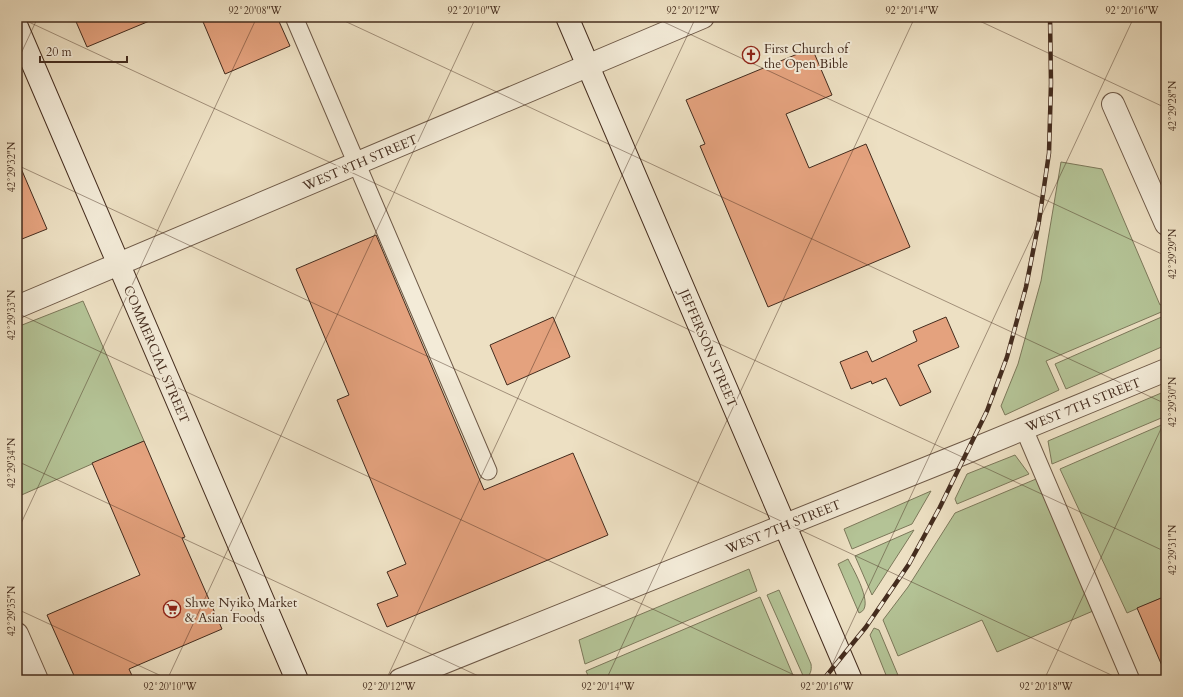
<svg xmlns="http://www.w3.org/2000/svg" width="1183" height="697" font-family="Cardo,serif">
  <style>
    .green { fill: #b4c396; stroke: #7c785a }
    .building { fill: #e4a27e; stroke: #442c1e }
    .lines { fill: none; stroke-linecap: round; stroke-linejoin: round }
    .lane-casing { stroke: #6e5947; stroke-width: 19 }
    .street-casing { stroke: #6e5947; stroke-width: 24 }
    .secondary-casing { stroke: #442c1e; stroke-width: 24 }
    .lane { stroke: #f3ebd8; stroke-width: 17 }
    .street { stroke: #f3ebd8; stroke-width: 22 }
    .secondary { stroke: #f3ebd8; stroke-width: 22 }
    .rail-casing { stroke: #442c1e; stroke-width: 4.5 }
    .rail { stroke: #f3ebd8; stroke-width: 3; stroke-dasharray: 9; stroke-linecap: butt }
    .ticks { fill: none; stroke: #442c1e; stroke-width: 1; stroke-opacity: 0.45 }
    .labels { text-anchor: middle; stroke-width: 4; stroke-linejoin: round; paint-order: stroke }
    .poi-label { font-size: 13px; fill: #442c1e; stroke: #f3ebd8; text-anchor: start }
    .street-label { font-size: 13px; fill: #442c1e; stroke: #f3ebd8 }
    .neatline { fill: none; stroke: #442c1e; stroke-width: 1.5 }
    .ticks-label { font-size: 10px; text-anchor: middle; fill: #442c1e }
  </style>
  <rect width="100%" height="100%" fill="#ede0c3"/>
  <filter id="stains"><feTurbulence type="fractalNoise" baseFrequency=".005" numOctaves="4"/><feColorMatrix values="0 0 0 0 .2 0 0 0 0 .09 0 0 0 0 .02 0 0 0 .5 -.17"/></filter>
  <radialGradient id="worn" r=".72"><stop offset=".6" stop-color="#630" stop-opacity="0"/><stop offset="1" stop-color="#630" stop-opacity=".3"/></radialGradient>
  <!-- green -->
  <path class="green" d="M 1061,162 L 1102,169 L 1160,305 L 1166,303 L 1166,310 L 1046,361 L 1059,390 L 1005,415 L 1001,406 L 1018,364 L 1041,281 Z
    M 83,301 L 144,441 L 17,497 L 17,327 Z
    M 1166,315 L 1166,345 L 1066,389 L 1055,364 Z
    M 1166,391 L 1166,416 L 1052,464 L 1048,441 Z
    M 1166,423 L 1166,596 L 1127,613 L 1060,469 Z
    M 1015,455 L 1029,474 L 957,504 L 955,499 L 967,474 Z
    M 1036,479 L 1093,611 L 997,652 L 982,620 L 898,656 L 883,620 L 908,587 L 955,513 Z
    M 931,491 L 912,524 L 852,549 L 844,529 Z
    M 914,530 L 872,595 L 855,556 Z
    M 848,559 C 853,569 876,608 859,613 L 838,564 Z
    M 749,569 L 757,591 L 585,664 L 579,640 Z
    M 779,590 L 811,664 C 812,671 810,675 805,680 L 767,595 Z
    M 760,597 L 795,680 L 590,680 L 586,671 Z
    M 874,628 L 879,630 L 900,680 L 888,680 L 870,635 Z"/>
  <!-- building -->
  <path class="building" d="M 74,17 L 159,17 L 87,47 Z
    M 201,17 L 277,17 L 290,46 L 225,74 Z
    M 812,48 L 832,95 L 786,114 L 809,168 L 866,144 L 910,247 L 768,307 L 700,146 L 705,144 L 686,100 Z
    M 17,159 L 47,229 L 17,241 Z
    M 376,235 L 484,490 L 573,453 L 608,535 L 387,627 L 377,604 L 398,596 L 387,572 L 406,564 L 337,400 L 349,395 L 296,269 Z
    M 553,317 L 570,357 L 507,385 L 490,345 Z
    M 946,317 L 959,347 L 918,365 L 931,392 L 900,406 L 886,378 L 872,384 L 871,381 L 851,389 L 840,362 L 867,351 L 872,362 L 917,341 L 913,331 Z
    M 144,441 L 185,537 L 182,538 L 222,629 L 129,669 L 134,680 L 76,680 L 47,615 L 140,575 L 92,463 Z
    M 1166,596 L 1166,675 L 1137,608 Z"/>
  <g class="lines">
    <defs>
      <path id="lane" d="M 294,17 L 488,471
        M 1024,429 L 1131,680"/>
      <path id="street" d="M 1113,104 L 1166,224
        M 17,307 L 703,17
        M 17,634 L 37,680
        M 400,680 L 967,452 L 1166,370"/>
      <path id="secondary" d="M 567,17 L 851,680
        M 17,27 L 297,680"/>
    </defs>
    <!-- lane casing -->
    <use href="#lane" class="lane-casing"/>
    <!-- street casing -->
    <use href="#street" class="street-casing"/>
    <!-- secondary casing -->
    <use href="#secondary" class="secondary-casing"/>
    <!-- lane -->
    <use href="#lane" class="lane"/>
    <!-- street -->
    <use href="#street" class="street"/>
    <!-- secondary -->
    <use href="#secondary" class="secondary"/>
    <defs>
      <path id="rail" d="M 823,680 L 866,627 L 909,564 L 940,507 L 987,411 L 1007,357 L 1026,287 L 1039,221 L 1049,153 L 1051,83 L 1050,17"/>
    </defs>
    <!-- rail casing -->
    <use href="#rail" class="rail-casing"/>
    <!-- rail -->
    <use href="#rail" class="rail"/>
  </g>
  <!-- ticks -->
  <path class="ticks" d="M 18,17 L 1166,552M 336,17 L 1166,404M 653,17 L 1166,256M 971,17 L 1166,108M 17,62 L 38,17M 17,165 L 1122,680M 17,313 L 805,680M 17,461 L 487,680M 17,532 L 257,17M 17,609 L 170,680M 167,680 L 476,17M 386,680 L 696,17M 606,680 L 915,17M 825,680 L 1134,17M 1044,680 L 1166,418"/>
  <!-- icons -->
  <defs>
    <symbol id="church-ring" viewBox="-11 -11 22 22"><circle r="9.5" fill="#f3ebd8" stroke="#8f2418" stroke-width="1.5"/><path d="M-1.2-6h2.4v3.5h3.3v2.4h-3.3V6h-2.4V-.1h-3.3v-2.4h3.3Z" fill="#8f2418"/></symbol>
    <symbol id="supermarket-ring" viewBox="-11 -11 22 22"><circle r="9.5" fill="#f3ebd8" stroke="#8f2418" stroke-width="1.5"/><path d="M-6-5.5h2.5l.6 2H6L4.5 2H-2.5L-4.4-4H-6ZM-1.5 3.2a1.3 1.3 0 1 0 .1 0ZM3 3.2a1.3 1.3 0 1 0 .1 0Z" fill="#8f2418"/></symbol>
  </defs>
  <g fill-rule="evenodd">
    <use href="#church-ring" x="741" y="45" width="20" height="20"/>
    <use href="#supermarket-ring" x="162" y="599" width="20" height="20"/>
  </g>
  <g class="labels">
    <!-- poi labels -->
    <g class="poi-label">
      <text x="764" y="53">First Church of<tspan x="764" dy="15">the Open Bible</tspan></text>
      <text x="185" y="607">Shwe Nyiko Market<tspan x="185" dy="15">&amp; Asian Foods</tspan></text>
    </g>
    <!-- street labels -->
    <g class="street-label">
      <text transform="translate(360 162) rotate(-23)" y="5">WEST 8TH STREET</text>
      <text transform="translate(709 348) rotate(67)" y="5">JEFFERSON STREET</text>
      <text transform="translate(157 354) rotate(67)" y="5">COMMERCIAL STREET</text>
      <text transform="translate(1083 404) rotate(-22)" y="5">WEST 7TH STREET</text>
      <text transform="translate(783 526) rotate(-22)" y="5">WEST 7TH STREET</text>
    </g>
  </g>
  <!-- margin -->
  <rect width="1183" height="697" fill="none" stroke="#ede0c3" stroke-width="44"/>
  <!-- scale -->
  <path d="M40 56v6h87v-6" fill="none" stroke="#442c1e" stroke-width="2"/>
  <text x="46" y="56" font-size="12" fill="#442c1e" stroke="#f3ebd8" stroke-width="3" paint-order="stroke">20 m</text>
  <rect x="22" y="22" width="1139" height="653" class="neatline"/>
  <g class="ticks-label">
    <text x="255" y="14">92°20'08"W</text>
    <text x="474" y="14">92°20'10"W</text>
    <text x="693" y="14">92°20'12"W</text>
    <text x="912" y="14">92°20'14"W</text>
    <text x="1132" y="14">92°20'16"W</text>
    <text transform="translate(1172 106) rotate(-90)" y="4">42°29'28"N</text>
    <text transform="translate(11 167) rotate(-90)" y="4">42°29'32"N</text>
    <text transform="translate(1172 254) rotate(-90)" y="4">42°29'29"N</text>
    <text transform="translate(11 315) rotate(-90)" y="4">42°29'33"N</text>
    <text transform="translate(1172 402) rotate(-90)" y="4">42°29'30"N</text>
    <text transform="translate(11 463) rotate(-90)" y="4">42°29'34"N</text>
    <text transform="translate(1172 550) rotate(-90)" y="4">42°29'31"N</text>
    <text transform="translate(11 611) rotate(-90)" y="4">42°29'35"N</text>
    <text x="170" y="690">92°20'10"W</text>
    <text x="389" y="690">92°20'12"W</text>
    <text x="608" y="690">92°20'14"W</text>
    <text x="827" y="690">92°20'16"W</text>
    <text x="1046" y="690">92°20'18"W</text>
  </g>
  <rect width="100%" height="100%" filter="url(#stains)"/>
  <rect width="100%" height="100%" fill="url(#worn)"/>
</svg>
